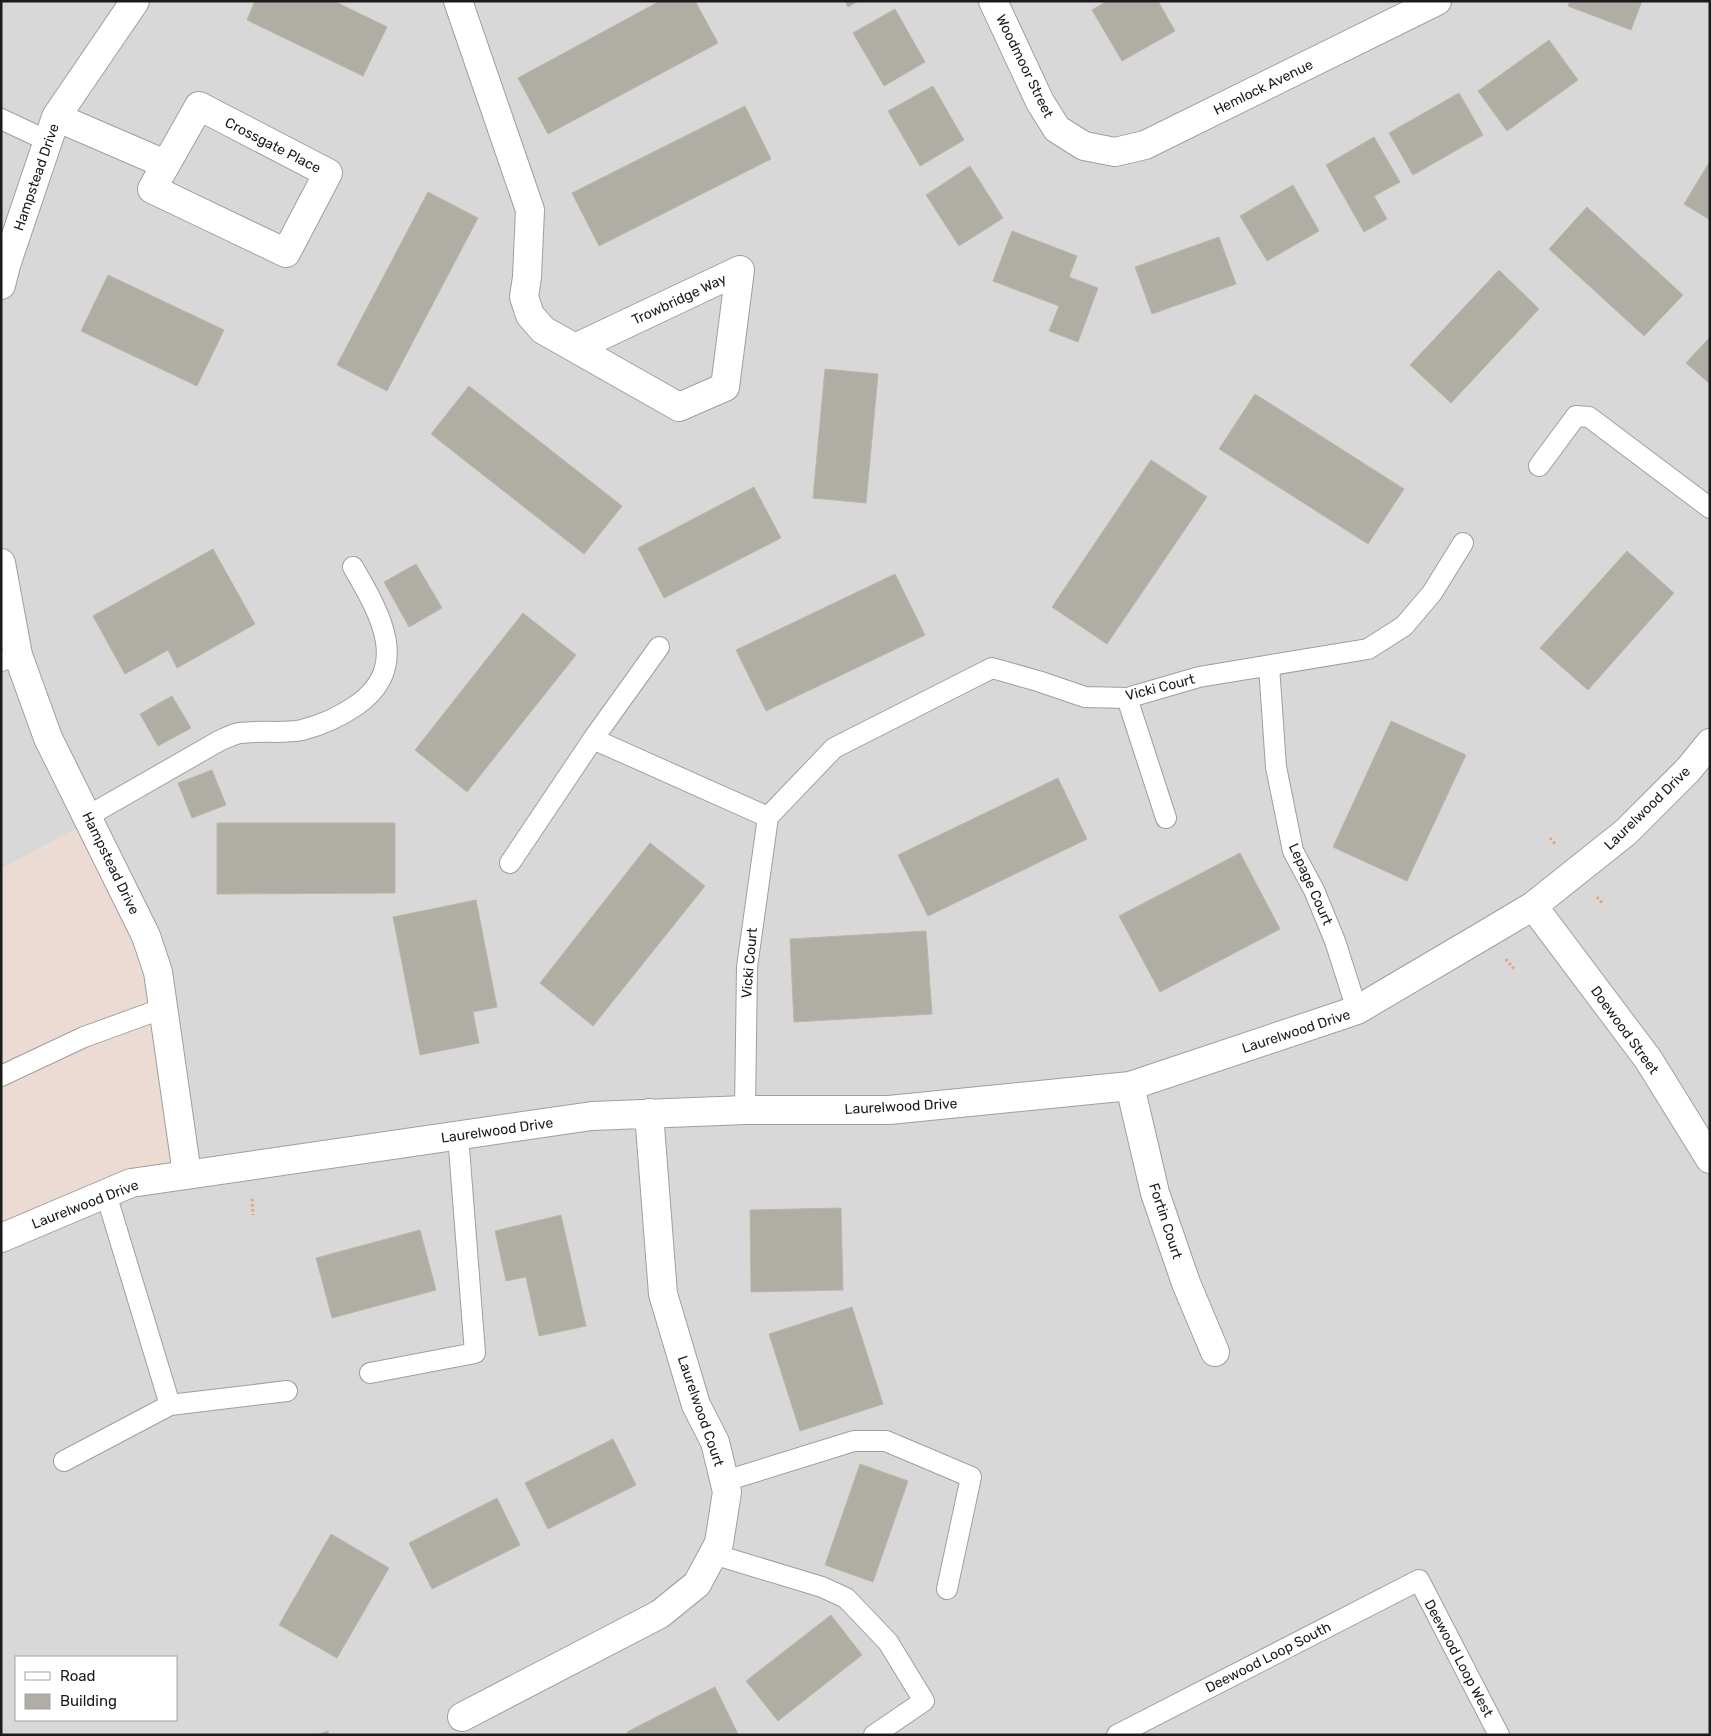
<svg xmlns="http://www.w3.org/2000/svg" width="1711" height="1736" font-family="Rubik,sans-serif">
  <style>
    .residential { fill: #d9d8d8; fill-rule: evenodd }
    .commercial { fill: #ebdbd2 }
    .building { fill: #b0ada5; stroke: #bbb6a6 }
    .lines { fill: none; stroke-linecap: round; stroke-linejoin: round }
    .lane-casing { stroke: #9f9f9f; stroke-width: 22 }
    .street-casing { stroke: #9f9f9f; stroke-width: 30 }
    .path { stroke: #e9a475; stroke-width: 3; stroke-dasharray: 2.5 2.5; stroke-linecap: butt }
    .lane { stroke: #fff; stroke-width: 20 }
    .street { stroke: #fff; stroke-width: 28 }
    .labels { text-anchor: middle; stroke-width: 5; stroke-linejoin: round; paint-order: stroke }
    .street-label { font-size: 14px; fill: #1b1b1b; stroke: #fff }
  </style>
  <rect width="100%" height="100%" fill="#ebebe2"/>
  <!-- residential -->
  <path class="residential" d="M 1,1 L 1710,1 L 1710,1735 L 1,1735 L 1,1239 L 93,820 L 1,869 ZM 16,1657 L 176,1657 L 176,1720 L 16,1720 Z"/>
  <!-- commercial -->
  <path class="commercial" d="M 93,820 L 152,946 L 185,1171 L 1,1239 L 1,869 Z"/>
  <!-- building -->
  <path class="building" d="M 255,1 L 334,1 L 387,27 L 363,76 L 247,20 Z
    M 660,1 L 695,1 L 718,43 L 548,134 L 518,78 Z
    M 845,1 L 858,1 L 848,7 Z
    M 1107,1 L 1158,1 L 1175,31 L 1122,61 L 1092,10 Z
    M 1570,1 L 1642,1 L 1631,30 L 1568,6 Z
    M 895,9 L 925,62 L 884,86 L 853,33 Z
    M 1549,40 L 1578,80 L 1507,131 L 1478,91 Z
    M 933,86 L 964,140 L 920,166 L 888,111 Z
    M 1459,93 L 1483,135 L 1413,175 L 1389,133 Z
    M 745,106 L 771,159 L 599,246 L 572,193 Z
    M 1374,137 L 1400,182 L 1374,196 L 1387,219 L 1364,232 L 1326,165 Z
    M 1710,161 L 1710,220 L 1684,204 Z
    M 970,166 L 1003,218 L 959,246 L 926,195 Z
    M 1293,185 L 1319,231 L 1267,261 L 1240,216 Z
    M 428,192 L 478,218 L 387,391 L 337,365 Z
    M 1587,207 L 1683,295 L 1644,336 L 1549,249 Z
    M 1012,231 L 1077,256 L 1069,277 L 1098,288 L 1078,342 L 1049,331 L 1059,306 L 993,281 Z
    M 1219,237 L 1236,284 L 1152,314 L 1135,267 Z
    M 1499,270 L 1539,309 L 1451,403 L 1410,365 Z
    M 108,275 L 224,330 L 197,386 L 81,331 Z
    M 1710,337 L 1710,384 L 1686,363 Z
    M 825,369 L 878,374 L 866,503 L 813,498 Z
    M 469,386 L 622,506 L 584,554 L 431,434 Z
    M 1255,394 L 1404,489 L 1368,544 L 1219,449 Z
    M 1151,460 L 1207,497 L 1107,644 L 1052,607 Z
    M 754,487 L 781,538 L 664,598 L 638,548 Z
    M 213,549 L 255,624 L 177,668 L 168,650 L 125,674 L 93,616 Z
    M 1627,551 L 1674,593 L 1588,690 L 1540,648 Z
    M 416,564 L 442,608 L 409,627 L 384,582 Z
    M 895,574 L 925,635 L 766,711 L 736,650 Z
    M 523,613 L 576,655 L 467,792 L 415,750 Z
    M 172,696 L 191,728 L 158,746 L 140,714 Z
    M 1391,721 L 1466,755 L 1407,881 L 1333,847 Z
    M 212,770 L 226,805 L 192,818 L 178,783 Z
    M 1058,778 L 1087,839 L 928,916 L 898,855 Z
    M 217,823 L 395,823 L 395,893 L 217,894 Z
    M 650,843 L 705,886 L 593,1026 L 540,983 Z
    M 1240,853 L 1280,929 L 1160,992 L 1119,916 Z
    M 476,900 L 497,1007 L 473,1012 L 479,1043 L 420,1055 L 393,917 Z
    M 926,931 L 932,1014 L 794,1022 L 790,939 Z
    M 841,1208 L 843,1290 L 751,1292 L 750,1210 Z
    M 561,1215 L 586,1326 L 539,1336 L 526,1277 L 506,1281 L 495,1231 Z
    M 420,1230 L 436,1290 L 332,1318 L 316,1258 Z
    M 852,1307 L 883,1404 L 800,1431 L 769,1334 Z
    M 613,1439 L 636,1485 L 548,1529 L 525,1483 Z
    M 860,1464 L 908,1481 L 873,1582 L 825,1565 Z
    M 497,1498 L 520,1545 L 432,1589 L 409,1543 Z
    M 331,1534 L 389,1568 L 337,1658 L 279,1625 Z
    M 831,1615 L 862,1655 L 778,1721 L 746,1681 Z
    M 715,1687 L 738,1734 L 629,1735 L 627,1732 Z
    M 328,1731 L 329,1735 L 316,1735 Z"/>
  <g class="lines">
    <defs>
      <path id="lane" d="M 1,119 L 48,141
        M 1539,466 L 1576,416 L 1589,417 L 1710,508
        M 1,661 L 18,655
        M 1269,666 L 1276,767 L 1293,851 L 1314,890 L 1335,941 L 1357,1010
        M 1127,698 L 1166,818
        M 593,739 L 768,817
        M 88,816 L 219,741 C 226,738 233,734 240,733 C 260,730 282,734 302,730 C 322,725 341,716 357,705 C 412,666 379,612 353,567
        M 510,863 L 593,739 L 659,647
        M 1,1076 L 84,1037 L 164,1008
        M 745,1110 L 747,967 L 768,817 L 834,748 L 992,668 L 1038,681 L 1085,697 L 1127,698 L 1199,677 L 1368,649 L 1404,626 L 1432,593 L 1463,543
        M 106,1194 L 170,1405 L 287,1391
        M 370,1373 L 475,1353 L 458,1135
        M 64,1461 L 170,1405
        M 725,1481 L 854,1441 L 886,1441 L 971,1477 L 947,1589
        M 713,1554 L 822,1587 L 846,1598 L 888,1642 L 924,1701 L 874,1735
        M 1117,1735 L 1419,1580 L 1499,1735"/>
      <path id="street" d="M 458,1 L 530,210 L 527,277 L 524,297 L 530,315 L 543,330 L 575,348
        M 993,1 L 1040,102 L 1057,129 L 1084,146 L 1115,152 L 1145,145 L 1437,1
        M 199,106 L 328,173 L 286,253 L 152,189 Z
        M 56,117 L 165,164
        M 740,270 L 725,387 L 679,407 L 575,348 Z
        M 1,285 L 6,265 L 56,117 L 135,1
        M 1,563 L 18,655 L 48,738 L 146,936 L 158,972 L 187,1174
        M 1533,906 L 1648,1059 L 1710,1159
        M 1130,1086 L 1155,1193 L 1186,1283 L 1215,1352
        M 1,1238 L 131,1183 L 592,1116 L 745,1110 L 889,1110 L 1130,1086 L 1357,1010 L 1486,934 L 1533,906 L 1626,832 L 1688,770 L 1710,743
        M 462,1717 L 660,1614 L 697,1584 L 719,1543 L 727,1492 L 715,1442 L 696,1405 L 663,1294 L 649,1113"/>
    </defs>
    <!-- lane casing -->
    <use href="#lane" class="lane-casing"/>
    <!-- street casing -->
    <use href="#street" class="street-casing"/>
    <!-- path -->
    <path class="path" d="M 1550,838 L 1556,845
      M 1597,897 L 1603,904
      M 1506,959 L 1514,969
      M 252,1199 L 253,1215"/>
    <!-- lane -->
    <use href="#lane" class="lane"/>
    <!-- street -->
    <use href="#street" class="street"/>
  </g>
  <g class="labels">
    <!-- street labels -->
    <g class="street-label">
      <text transform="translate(1025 66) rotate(64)" y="5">Woodmoor Street</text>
      <text transform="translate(1263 87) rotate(-26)" y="5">Hemlock Avenue</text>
      <text transform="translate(273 145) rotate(27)" y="5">Crossgate Place</text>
      <text transform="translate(36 177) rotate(-71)" y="5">Hampstead Drive</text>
      <text transform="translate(679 299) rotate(-25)" y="5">Trowbridge Way</text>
      <text transform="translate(1160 687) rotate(-14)" y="5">Vicki Court</text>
      <text transform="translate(1647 808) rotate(-44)" y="5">Laurelwood Drive</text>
      <text transform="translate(111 863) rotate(64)" y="5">Hampstead Drive</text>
      <text transform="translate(1311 884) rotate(66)" y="5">Lepage Court</text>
      <text transform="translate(749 963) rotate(-85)" y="5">Vicki Court</text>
      <text transform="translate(1625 1030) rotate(54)" y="5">Doewood Street</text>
      <text transform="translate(1296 1031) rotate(-18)" y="5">Laurelwood Drive</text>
      <text transform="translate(901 1106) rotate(-3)" y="5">Laurelwood Drive</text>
      <text transform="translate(497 1130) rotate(-8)" y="5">Laurelwood Drive</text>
      <text transform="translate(85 1204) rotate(-21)" y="5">Laurelwood Drive</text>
      <text transform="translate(1166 1221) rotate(72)" y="5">Fortin Court</text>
      <text transform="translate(701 1411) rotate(71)" y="5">Laurelwood Court</text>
      <text transform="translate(1268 1657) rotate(-27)" y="5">Deewood Loop South</text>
      <text transform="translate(1459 1658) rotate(62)" y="5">Deewood Loop West</text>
    </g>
  </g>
  <!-- border -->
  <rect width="1711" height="1736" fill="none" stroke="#1b1b1b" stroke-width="5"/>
  <!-- legend -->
  <rect x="15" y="1656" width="162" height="65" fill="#ffffff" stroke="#a4a4a4"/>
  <rect x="25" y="1672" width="25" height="8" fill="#ffffff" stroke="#a4a4a4"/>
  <text x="60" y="1681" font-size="15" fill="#1b1b1b">Road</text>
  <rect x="25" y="1694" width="25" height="15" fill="#b0ada5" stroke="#a4a4a4"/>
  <text x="60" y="1706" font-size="15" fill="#1b1b1b">Building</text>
</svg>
